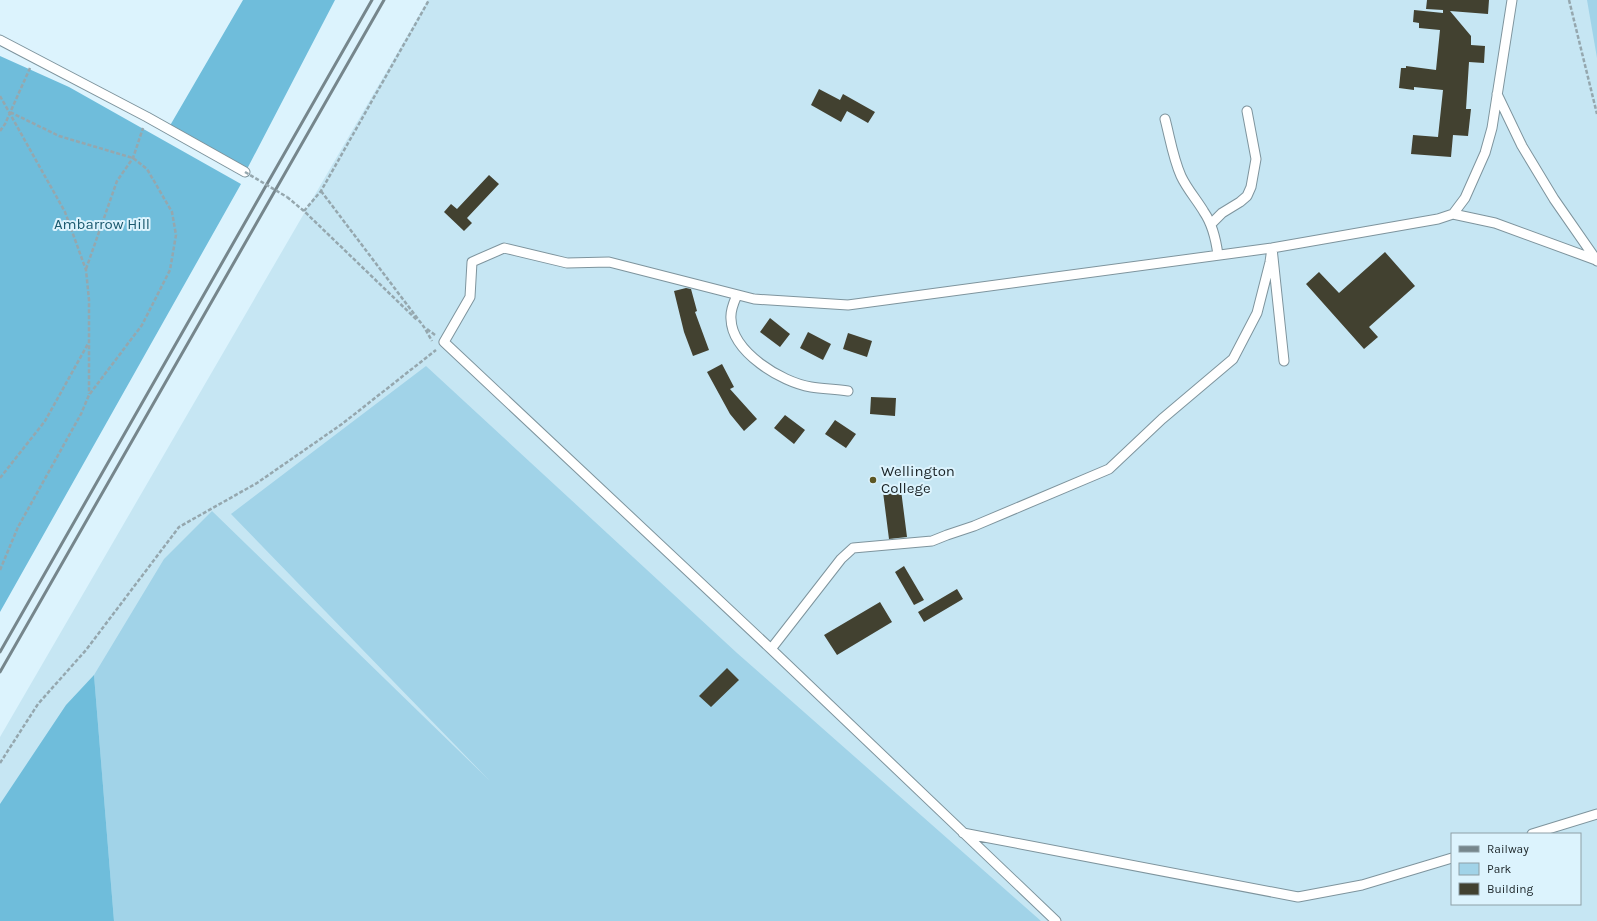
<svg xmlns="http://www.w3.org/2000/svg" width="1597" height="921" font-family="Karla,sans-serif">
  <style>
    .built { fill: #c6e6f3; fill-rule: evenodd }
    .green { fill: #a1d3e8 }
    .forest { fill: #6fbddb }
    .building { fill: #424130 }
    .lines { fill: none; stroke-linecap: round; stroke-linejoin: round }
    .service-casing { stroke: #7e949d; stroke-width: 11 }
    .path { stroke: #95a7ae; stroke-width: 2.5; stroke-dasharray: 4 2; stroke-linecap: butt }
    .service { stroke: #fff; stroke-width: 9 }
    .rail { stroke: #76868c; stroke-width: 3 }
    .path-bridge { stroke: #95a7ae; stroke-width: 2.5; stroke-dasharray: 4 2; stroke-linecap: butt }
    .poi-dot { fill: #5c5724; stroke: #dcf3fd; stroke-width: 1.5 }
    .labels { text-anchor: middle; stroke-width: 4; stroke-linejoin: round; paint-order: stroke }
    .park-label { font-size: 15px; fill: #1a596e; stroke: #dcf3fd }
    .poi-label { font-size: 15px; fill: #1a2326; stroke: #dcf3fd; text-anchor: start }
  </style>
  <rect width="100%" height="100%" fill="#dcf3fd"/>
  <!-- built -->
  <path class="built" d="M 428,0 L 1597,0 L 1597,921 L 0,921 L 0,737 ZM 1452,834 L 1580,834 L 1580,904 L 1452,904 Z"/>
  <!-- green -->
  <path class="green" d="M 1587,0 L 1597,0 L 1597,58 Z
    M 426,366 L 737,653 L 1041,921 L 114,921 L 94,675 L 164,559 L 212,511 L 490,781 L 231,514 Z"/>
  <!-- forest -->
  <path class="forest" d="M 243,0 L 335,0 L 246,171 L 168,129 Z
    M 0,56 L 69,87 L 241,184 L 0,612 Z
    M 94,675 L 114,921 L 0,921 L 0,804 L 66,705 Z"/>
  <!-- building -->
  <path class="building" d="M 1427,0 L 1489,0 L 1488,14 L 1450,11 L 1471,36 L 1471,45 L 1485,46 L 1484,63 L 1469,62 L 1466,109 L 1471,109 L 1468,136 L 1453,135 L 1451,157 L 1411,154 L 1413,135 L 1438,137 L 1443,90 L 1414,87 L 1414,90 L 1399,88 L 1401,68 L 1406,68 L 1406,66 L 1436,70 L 1440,30 L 1419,28 L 1419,23 L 1413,22 L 1414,10 L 1443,13 L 1443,10 L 1426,9 Z
    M 819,89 L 840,100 L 843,94 L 875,112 L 868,123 L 847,111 L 841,122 L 811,105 Z
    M 489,175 L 499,184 L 467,218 L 472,223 L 464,231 L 444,212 L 451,204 L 457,209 Z
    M 1385,252 L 1415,286 L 1369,327 L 1378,337 L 1364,349 L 1306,284 L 1319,272 L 1339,293 Z
    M 686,288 L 691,289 L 697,311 L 695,312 L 709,350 L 693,356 L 684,332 L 674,291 Z
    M 770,318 L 790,334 L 780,347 L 760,332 Z
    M 808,332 L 831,344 L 823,360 L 800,348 Z
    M 848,333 L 872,341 L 867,357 L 843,349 Z
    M 722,364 L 734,387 L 730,389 L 757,419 L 744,431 L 730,414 L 707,372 Z
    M 871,397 L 896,398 L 895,416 L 870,414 Z
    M 785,415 L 805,430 L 794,444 L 774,428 Z
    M 835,420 L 856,434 L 846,448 L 825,434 Z
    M 901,490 L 907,537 L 889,539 L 883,492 Z
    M 904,566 L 924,600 L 914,605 L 895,572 Z
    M 957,589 L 963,599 L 924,622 L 918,612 Z
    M 880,602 L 892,622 L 837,655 L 824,635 Z
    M 727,668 L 739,680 L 711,707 L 699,696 Z"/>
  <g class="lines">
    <defs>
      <path id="service" d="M 0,40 L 147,117 L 245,172
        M 1497,94 L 1522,146 L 1554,199 L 1597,261
        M 1165,119 C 1170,138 1173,158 1181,176 C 1187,189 1197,200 1204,212 C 1213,225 1216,240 1218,255
        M 1453,214 L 1495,223 L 1596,260
        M 1211,224 L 1222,213 L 1240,202 L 1247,196 L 1251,187 L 1256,159 L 1247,111
        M 737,295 C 734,302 730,310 731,319 C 732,352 781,382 811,387 C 823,389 836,389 848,391
        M 771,649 L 841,559 L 853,548 L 932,541 L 947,535 L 974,526 L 1109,469 L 1162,419 L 1233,359 L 1257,313 L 1270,262 L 1272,248 L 1284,361
        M 963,833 L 1298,897 L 1362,885 L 1452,858
        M 1532,834 L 1597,814
        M 1056,921 L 771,649 L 444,342 L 470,297 L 472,262 L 504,248 L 567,263 L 609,262 L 754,299 L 848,305 L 1272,248 L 1438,219 L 1453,214 L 1465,198 L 1485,153 L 1492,128 L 1512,0"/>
    </defs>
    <!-- service casing -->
    <use href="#service" class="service-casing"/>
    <!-- path -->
    <path class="path" d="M 1569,0 L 1597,114
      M 0,96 L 65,212 L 86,270 L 89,300 L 89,394
      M 0,131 L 5,124 L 30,68
      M 321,191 L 424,327 L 432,341
      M 287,197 L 304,211 L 417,320
      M 304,211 L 321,191 L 429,0
      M 86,269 L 117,181 L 133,158 L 143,128
      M 427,329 L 435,335
      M 0,478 L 45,421 L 89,342
      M 0,570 L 18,527 L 81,414 L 89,395 L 142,325 L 170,270 L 176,235 L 172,212 L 147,169 L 133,158 L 59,136 L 10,112
      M 0,763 L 38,704 L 86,650 L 179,527 L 257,483 L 342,424 L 436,350"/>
    <!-- service -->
    <use href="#service" class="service"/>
    <!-- rail -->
    <path class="rail" d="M 0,652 L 372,0
      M 0,672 L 384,0"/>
    <!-- path-bridge -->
    <path class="path-bridge" d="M 245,172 L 287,197"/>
  </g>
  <!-- markers -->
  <circle class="poi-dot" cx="873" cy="480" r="4"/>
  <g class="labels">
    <!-- park labels -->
    <g class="park-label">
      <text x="102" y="229">Ambarrow Hill</text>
    </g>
    <!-- poi labels -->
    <g class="poi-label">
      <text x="881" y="476">Wellington<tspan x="881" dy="17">College</tspan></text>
    </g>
  </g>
  <!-- legend -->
  <rect x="1451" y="833" width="130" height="72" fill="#dcf3fd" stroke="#8ea0a7"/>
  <rect x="1459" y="846" width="20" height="6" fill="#76868c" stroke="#8ea0a7"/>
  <text x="1487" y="853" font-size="12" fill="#1a2326">Railway</text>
  <rect x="1459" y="863" width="20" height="12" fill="#a1d3e8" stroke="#8ea0a7"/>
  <text x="1487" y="873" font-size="12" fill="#1a2326">Park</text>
  <rect x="1459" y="883" width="20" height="12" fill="#424130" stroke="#8ea0a7"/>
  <text x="1487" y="893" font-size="12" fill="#1a2326">Building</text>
</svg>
